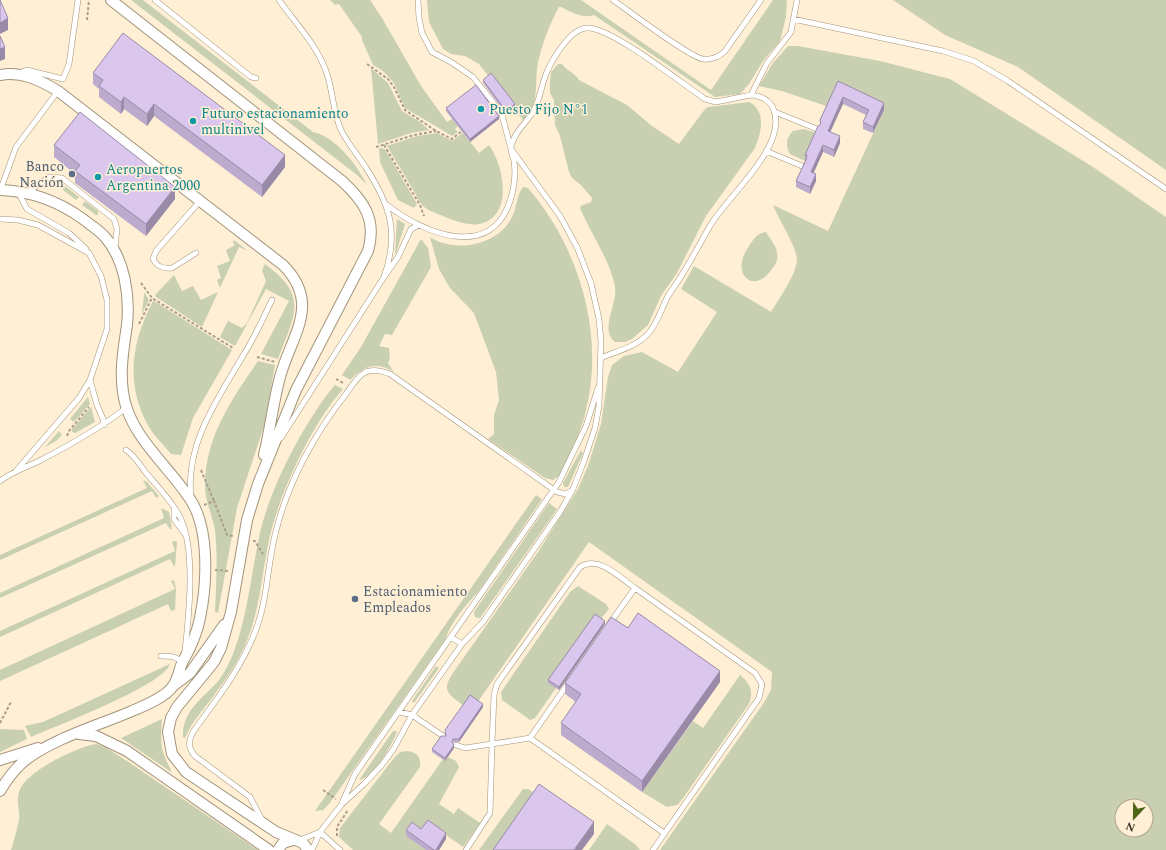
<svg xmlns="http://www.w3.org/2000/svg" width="1166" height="850" font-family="Spectral,serif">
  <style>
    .green { fill: #c8d0b1; fill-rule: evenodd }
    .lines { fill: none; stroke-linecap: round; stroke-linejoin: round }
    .service-casing { stroke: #a2947b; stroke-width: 6 }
    .minor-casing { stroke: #a2947b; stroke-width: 12 }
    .path { stroke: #ab9f8c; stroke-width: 2; stroke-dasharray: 3 2; stroke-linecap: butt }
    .service { stroke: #fff; stroke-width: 5 }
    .minor { stroke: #fff; stroke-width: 10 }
    .wall { fill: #bcabcd }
    .shaded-wall { fill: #998ba7 }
    .building { fill: #dbc7ee; stroke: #998ba7 }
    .culture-dot { fill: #0f9aa8; stroke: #ffefd4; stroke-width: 1.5 }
    .service-dot { fill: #5c6f8a; stroke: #ffefd4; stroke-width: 1.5 }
    .labels { text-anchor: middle; stroke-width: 3; stroke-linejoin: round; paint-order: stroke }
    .culture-label { font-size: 14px; fill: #0d838f; stroke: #ffefd4; text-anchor: start }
    .service-label { font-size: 14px; fill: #4e5e75; stroke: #ffefd4; text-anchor: end }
  </style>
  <rect width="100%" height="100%" fill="#ffefd4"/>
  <!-- green -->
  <path class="green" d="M 131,0 L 143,0 L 313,132 C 335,136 358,166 367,185 L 357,175 Z
    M 330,0 L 370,0 L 382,18 L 421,86 L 447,122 L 452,119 L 458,126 L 455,129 L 458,132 L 452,136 L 405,108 L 394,83 L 383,71 L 373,65 L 362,40 L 362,37 L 339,4 L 335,5 Z
    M 427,0 L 581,0 L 711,90 L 773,0 L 787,0 L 786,17 L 780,41 L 763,61 L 749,84 L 740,94 L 715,97 L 594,15 C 582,19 571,12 561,7 L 559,7 C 549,25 543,42 538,62 C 534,82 541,105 523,120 L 479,64 L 465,56 L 451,54 L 443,49 L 429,22 Z
    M 893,0 L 1166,0 L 1166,170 L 1018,67 L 945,35 Z
    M 788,46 L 798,46 L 880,61 L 950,79 L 1093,167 L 1166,217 L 1166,850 L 660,850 L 763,704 L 771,690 L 772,672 L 589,542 L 477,703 L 464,706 C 446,693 441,690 455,670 L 538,552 L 578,489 L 588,466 L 601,424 L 608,377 L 612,365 L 624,356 L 642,352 L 678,372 L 717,312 L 681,289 L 694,266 L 771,312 C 778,300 797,274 797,259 C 797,248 778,218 773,205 L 828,231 L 884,110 L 838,88 L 829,107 L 782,91 L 759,86 L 773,63 ZM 1122,806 L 1146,806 L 1146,830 L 1122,830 Z
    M 558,64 L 562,64 C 567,71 575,73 579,80 L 627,105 L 652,126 L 679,144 L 705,109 L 708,107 L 749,102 C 767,111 761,133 755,148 L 706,216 L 677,273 L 661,296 L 648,325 L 632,339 L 625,342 L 615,342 C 599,330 618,304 615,287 C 611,262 590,232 580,208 L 581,206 L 591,202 L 592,198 L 581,185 L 572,178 L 569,172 L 560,136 L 555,125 L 554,100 L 550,93 L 550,81 L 551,72 Z
    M 371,68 L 388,83 L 402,111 L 420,122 L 429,130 L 411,133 L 378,144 Z
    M 804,129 L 816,133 L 805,161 L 790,154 C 785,145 786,138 793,131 Z
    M 437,133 L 452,141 L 463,133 L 479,153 L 489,145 C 504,166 514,216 480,224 C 469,226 455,221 445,217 C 439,214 428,211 423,206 C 419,202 416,195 414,191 C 405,176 396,161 387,146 L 417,136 Z
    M 379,148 L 385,149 L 417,204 L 414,208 L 398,200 L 380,162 Z
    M 65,186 L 79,197 L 76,200 L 63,190 L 63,187 Z
    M 523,187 L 528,188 C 579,247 605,334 586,410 C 582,430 572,449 564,467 L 559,476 L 553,480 L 545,478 L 488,439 L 494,434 L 494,415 L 499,400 L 496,372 L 474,313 L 450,288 L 439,269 L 430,237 C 454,253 496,246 511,219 C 517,209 516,196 523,187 Z
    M 85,201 L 98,211 L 98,215 L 96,215 L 82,205 Z
    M 397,219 L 405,224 L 396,253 L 395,253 Z
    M 766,232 C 770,239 777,246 777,254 C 778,260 776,264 772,269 C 754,295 732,275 746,251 C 751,243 756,233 766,232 Z
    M 421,239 L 428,248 L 431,267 L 392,335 L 385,334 L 379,346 L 389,348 L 390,358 L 388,363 L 394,372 C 376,361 364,366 350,380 L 342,375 L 361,347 Z
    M 234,240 L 248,251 L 239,247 L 220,288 L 217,280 L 221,278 L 217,266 L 230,261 L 226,250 L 235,245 L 233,242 Z
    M 265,264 C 310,297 294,315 278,359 L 261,354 L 289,301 L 266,289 L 235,346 L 220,337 L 228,321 L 242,328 L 247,323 L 266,281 L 262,270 Z
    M 174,275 L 182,291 L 193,286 L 201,300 L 218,292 L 202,327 L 156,297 L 155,295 Z
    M 145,293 L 149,300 L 142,314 L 144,294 Z
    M 153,301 L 154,301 L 232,350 L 193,418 L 181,455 L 171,454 C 164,445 155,437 149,427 C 125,385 131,343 153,301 Z
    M 258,361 L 275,365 L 265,423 L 237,508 L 218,613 L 215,612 C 216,585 218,557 215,530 C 212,514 204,499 205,482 C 206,436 233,397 258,361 Z
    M 335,385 L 343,389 C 311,425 279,494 269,540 C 262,573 260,607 248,638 C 240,660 226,679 212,698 C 203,710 191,723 185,738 L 183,737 C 182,710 203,699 219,680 C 225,672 229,663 233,654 C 248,615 251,573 260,533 C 270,488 305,420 335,385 Z
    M 88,397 L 90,404 L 74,422 L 70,419 Z
    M 91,407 L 95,422 L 75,433 L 72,432 L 72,429 Z
    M 59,431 L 62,435 L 56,441 L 45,447 Z
    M 581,450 L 583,453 L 568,487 L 564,487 L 563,483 Z
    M 143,480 L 147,482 L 159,496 L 156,498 L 152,491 L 0,560 L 0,555 L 147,488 Z
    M 536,495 L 542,499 L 479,591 C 465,606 452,620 445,640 L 329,804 L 323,810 L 315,811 Z
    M 549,503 L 557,509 L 546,525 L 480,618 L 475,617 L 474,612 Z
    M 161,508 L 169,512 L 172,529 L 170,529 L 166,523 L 0,598 L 0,593 L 164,518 Z
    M 175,541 L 177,542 L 175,566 L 174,566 L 170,559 L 0,637 L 0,631 L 175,551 L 172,542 Z
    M 174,580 L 176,589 L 175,610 L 171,611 L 168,604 L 0,681 L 0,670 L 175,589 L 171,581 Z
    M 578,586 L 606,604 L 609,609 L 549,682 L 556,688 L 535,718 L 530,720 L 502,700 L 501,692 L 570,592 Z
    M 170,664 C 164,685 56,726 31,737 L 25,726 L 43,722 Z
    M 436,666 L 439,668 L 414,703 L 412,701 Z
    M 740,675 C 750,683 754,691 749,704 L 681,801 L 677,805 L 667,807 L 642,792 L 693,721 L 703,728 Z
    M 162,719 C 161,742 159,748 171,770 L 171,772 L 121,738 Z
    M 0,729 L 24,730 L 27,739 L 0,752 Z
    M 393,731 L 397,731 C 393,744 374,778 359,780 Z
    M 96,744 L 105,747 L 130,763 L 258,850 L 11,850 C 14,840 17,830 19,820 C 20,811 16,801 19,792 C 24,772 77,747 96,744 Z
    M 407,751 C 417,752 421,757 420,767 L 379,824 L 391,833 L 443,759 L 445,760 L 448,757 L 456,761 L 459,767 L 439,804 L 454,814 L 458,808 L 480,823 L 463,847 L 430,824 L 421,835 L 406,836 L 426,850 L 353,850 L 339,837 L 340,828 L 394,758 L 400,752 Z
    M 523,789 L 528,789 L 539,796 L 501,850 L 479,850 Z
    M 607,824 L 636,845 L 640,850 L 589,850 Z"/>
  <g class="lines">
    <defs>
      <path id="service" d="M 155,0 L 251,77 L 256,78
        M 279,0 C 296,24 318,46 327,74 C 333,92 333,112 341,130 C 348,144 358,155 366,168 C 391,206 399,234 384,277
        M 613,0 C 629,11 689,57 703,59 C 712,60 719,57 725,51 L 761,0
        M 793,19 L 943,51 L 974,61 L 1008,81 L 1166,189
        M 19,73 L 27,70 L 63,79 L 69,64 L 78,0
        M 775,112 L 817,129
        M 766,151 L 802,166
        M 0,191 L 16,147 L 58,91
        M 18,192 L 27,209 L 69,233 L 86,249
        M 28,192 L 49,177 L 62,178 L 114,219 L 117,229 L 115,247
        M 387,205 C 424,234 493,262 511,198 C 514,187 516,173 514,162 C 514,157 510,152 511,147 C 515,129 529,122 536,106 C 540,96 542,85 546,74 C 552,60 571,26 589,28 C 615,30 681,83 705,99 L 716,102 L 751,95 L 767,63 L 791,32 L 797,0
        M 0,219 L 18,220 L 38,225 L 89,253 L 101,276 L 107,300 L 107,329 L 90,380 L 79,398 L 16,471
        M 196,253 L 172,268 C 163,269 157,267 153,259 L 156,251 L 200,201
        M 601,358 C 616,351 634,348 647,335 C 657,325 661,309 668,296 C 672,290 676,284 680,278 C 691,261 700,243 710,226 C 727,196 790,145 773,108 C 769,99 760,96 751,95
        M 90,380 L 97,405 L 103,419 L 104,425
        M 281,438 L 384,277 L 398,257 L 411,229 L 419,225
        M 126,450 C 135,456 140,465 146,473 C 158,487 172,501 180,517 C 196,549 189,615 185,651
        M 0,481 C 12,472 25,468 39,461 C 70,445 99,429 126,408
        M 191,497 C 185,443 218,399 244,354 C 255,337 263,318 272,300
        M 174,509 L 174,519 L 184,533
        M 610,623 L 635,588 L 755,673 L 762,684 L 759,698 L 653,850
        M 452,638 L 462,644
        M 161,656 C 170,656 177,656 182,663
        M 400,712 L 412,715 L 443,736
        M 530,738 L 664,833
        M 456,745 L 465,748 L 492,744 L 494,695 L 497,684 L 580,567 C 599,555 619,577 635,588
        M 342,803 L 355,774 L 559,482 L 586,426 L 598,388
        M 262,820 L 250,797 L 195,756 C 188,748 188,742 193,732 C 216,700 241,669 255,632 C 268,600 267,564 276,531 C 288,482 315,433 346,394 C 351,387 356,378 364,373 C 372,368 382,371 390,374 L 557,492 L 566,494 L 571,491
        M 300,840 L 320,832 L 312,850
        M 340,850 L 320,832 L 342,804 L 364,784 L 381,766 L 393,750 L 412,715 L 462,644 L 483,622 L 560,512 L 573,489 L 584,461 L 595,428 L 599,406 L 601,341 L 599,319 L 591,283 L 577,247 L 560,216 L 511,149 L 502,115 L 492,101 L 473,77 L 451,62 L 432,52 L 422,33 L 419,18 L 418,0
        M 466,850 L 490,813 L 492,744 L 530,738 L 569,682"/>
      <path id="minor" d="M 111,0 L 342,181 C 364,201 377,220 368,251 L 296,390 L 258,484 L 247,520 L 231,612 L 221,648 L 214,662 L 177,707 L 171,718 L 168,732 L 172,754 L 186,772 L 276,832 L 303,843 L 308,850
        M 0,75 C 21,71 40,80 58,91 L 283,265 C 322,304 291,336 280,377 C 273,403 270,430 264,455
        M 0,190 C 31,191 58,201 83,219 C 90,225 99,230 105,237 C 125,260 130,296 127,325 C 123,352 118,379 126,406 C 137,442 170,468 190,499 C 210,529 207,584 200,618 C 197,634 190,649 182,663 C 179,670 178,679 173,686 C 166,697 144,706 132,711 C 100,725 48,740 22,763 C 13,771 6,781 0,791
        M 173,686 L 190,673 L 224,625
        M 79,734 L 96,736 L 127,751 L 269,850
        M 0,760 L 38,748
        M 278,850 L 283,843 L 293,840"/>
    </defs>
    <!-- service casing -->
    <use href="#service" class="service-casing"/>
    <!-- minor casing -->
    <use href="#minor" class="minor-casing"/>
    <!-- path -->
    <path class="path" d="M 87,20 L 89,0
      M 367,64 L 388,79 L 394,87 L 405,110 L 436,131 L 452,139 L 462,131
      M 384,145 L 420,205 L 424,216
      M 376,147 L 414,135 L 436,131
      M 141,283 L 152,298 L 233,348
      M 139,324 L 152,298
      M 257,357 L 275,362
      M 336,379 L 343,383
      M 67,436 L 69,431 L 89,407
      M 201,470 L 214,501
      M 204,505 L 214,501 L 227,535 L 233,536
      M 253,541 L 255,541 L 263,554
      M 215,570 L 229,571
      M 0,723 L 11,702
      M 323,790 L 336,799
      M 337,836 L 337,827 L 348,810"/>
    <!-- service -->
    <use href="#service" class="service"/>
    <!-- minor -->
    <use href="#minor" class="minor"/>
  </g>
  <!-- wall -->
  <path class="wall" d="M 93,73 L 285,167 L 262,197 L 154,116 L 147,126 L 124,109 L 121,114 L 99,97 L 99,89 L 93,84 Z
    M 483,80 L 515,107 L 506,114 L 483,83 Z
    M 838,81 L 884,110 L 873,133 L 863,129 L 863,122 L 866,115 L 843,104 L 830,132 L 840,143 L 834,157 L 823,152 L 813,173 L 816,181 L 810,194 L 796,187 L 796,181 L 805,161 L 805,155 L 820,124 Z
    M 446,108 L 499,119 L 470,142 L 446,111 Z
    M 54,145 L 175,199 L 146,236 L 75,183 L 75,174 L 54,157 Z
    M 605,624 L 559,690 L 548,683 L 548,680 Z
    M 628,628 L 720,682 L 642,792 L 561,735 L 561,723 L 576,702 L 565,694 L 565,683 Z
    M 483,707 L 459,742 L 453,742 L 453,743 L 454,748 L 445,761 L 432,752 L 432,749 L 446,736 Z
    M 421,829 L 446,839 L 439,850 L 426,850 L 406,836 L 406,830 Z"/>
  <!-- shaded-wall -->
  <path class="shaded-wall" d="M 8,18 L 8,30 L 0,34 L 0,23 Z
    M 5,47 L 5,59 L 0,61 L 0,49 Z
    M 124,97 L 124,109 L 121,114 L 121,102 Z
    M 843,97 L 843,104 L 828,137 L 828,131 Z
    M 884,103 L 884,110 L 873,133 L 873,127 Z
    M 154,104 L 154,116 L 147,126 L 147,114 Z
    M 515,104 L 515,107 L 506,114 L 506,111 Z
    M 499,116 L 499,119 L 470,142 L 470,139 Z
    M 840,136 L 840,143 L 834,157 L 834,150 Z
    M 823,145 L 823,152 L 811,179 L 811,172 Z
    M 285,155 L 285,167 L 262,197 L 262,185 Z
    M 816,174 L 816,181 L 810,194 L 810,187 Z
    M 175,187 L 175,199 L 146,236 L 146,224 Z
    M 605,621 L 605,624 L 559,690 L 559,687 Z
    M 720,671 L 720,682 L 642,792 L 642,781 Z
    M 483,704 L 483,707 L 459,742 L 459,739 Z
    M 454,745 L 454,748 L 445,761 L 445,758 Z
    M 594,822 L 594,834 L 582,850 L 574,850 Z
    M 446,833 L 446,839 L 439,850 L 436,850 Z"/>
  <!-- building -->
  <path class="building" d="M 0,0 L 8,18 L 0,23 Z
    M 123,33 L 285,155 L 262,185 L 154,104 L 147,114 L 124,97 L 121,102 L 99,86 L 103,80 L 93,73 Z
    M 0,36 L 5,47 L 0,49 Z
    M 491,73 L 515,104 L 506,111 L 483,80 Z
    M 838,81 L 884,103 L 873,127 L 863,122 L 869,110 L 843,97 L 828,131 L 840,136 L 834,150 L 823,145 L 811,172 L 816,174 L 810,187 L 796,181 L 806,160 L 807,155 L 805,155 L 818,126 L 821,124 L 820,120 Z
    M 476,85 L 499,116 L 470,139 L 446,108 Z
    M 80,112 L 175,187 L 146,224 L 75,171 L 80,165 L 54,145 Z
    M 638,613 L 720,671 L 642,781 L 561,723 L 581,694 L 565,683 L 611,617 L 628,628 Z
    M 595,614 L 605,621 L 559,687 L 548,680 Z
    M 470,695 L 483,704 L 459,739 L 453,739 L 452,742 L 454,745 L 445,758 L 432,749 L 441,736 L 446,736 L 445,730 Z
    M 539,784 L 594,822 L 574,850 L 493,850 Z
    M 428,820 L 446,833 L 436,850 L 434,850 L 406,830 L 412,822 L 421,829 Z"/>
  <!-- markers -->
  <g class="culture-dot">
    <circle cx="481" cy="109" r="4"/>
    <circle cx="193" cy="121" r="4"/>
    <circle cx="98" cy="177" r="4"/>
  </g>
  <g class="service-dot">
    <circle cx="72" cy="174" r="4"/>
    <circle cx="355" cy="599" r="4"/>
  </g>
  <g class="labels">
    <!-- culture labels -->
    <g class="culture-label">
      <text x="489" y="114">Puesto Fijo N°1</text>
      <text x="201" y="118">Futuro estacionamiento<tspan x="201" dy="16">multinivel</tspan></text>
      <text x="106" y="174">Aeropuertos<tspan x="106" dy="16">Argentina 2000</tspan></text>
    </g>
    <!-- service labels -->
    <g class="service-label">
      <text x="64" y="171">Banco<tspan x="64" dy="16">Nación</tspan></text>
      <text x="363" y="596" text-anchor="start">Estacionamiento<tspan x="363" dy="16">Empleados</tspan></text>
    </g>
  </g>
  <!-- north arrow -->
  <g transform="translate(1134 818) rotate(202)"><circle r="19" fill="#ffefd4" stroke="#afa38e"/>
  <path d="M0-3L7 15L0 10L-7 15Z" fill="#4e6513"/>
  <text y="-6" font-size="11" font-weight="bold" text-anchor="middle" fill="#363026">N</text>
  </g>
</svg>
